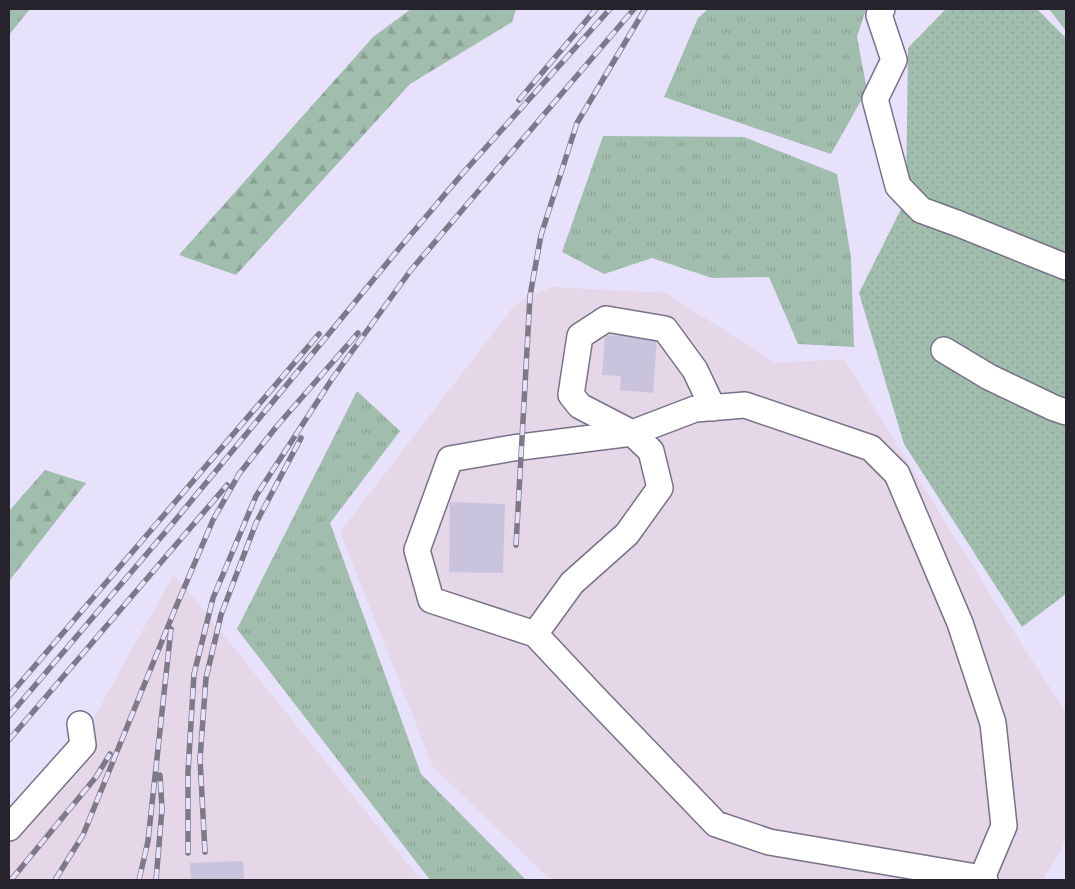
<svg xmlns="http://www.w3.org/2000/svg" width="1075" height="889" font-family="'Fira Sans',sans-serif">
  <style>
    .industrial { fill: #e5d6e8 }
    .grass { fill: url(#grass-tufts) }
    .forest { fill: url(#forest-firs) }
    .park { fill: url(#park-dots) }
    .building { fill: #cac3de }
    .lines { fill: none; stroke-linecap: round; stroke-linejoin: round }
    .minor-casing { stroke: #777189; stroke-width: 28 }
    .minor { stroke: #fff; stroke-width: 25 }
    .rail-casing { stroke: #7d798a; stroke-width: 5.5 }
    .rail { stroke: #e8e1fc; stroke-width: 4; stroke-dasharray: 11; stroke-linecap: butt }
  </style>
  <defs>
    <pattern id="grass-tufts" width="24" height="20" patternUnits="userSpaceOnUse" patternTransform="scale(1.25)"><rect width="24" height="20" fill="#a0bdae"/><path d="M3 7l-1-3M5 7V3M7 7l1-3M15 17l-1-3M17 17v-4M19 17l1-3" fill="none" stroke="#8aa296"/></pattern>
    <pattern id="forest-firs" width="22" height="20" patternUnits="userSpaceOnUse" patternTransform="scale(1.25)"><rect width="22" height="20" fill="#a0bdae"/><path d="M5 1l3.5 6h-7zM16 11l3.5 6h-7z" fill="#8aa296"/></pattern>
    <pattern id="park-dots" width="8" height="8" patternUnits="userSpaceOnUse" patternTransform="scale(1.25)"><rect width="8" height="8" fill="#a0bdae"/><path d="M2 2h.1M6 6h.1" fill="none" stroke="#8aa296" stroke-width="1.8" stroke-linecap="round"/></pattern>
  </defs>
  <rect width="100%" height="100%" fill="#e8e1fc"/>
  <!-- industrial -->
  <path class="industrial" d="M 553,287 L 666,293 L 775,363 L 844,359 L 1013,631 L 1066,712 L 1066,840 L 1043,880 L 551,880 L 433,767 L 340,532 L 514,306 L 530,296 Z
    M 174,574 L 421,880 L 9,880 L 9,826 L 85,734 Z"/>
  <!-- grass -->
  <path class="grass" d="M 9,9 L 30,9 L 9,35 Z
    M 708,9 L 866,9 L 857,37 L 867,90 L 831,154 L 664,97 L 698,18 Z
    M 1049,9 L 1066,9 L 1066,31 Z
    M 603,136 L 744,137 L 837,174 L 851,257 L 854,347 L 798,344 L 769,277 L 712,278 L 652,258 L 604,274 L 562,252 Z
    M 357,391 L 400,431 L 330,523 L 421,774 L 526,880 L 430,880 L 237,629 Z"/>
  <!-- forest -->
  <path class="forest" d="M 411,9 L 516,9 L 512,22 L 410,84 L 236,275 L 179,255 L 373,37 Z
    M 45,470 L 86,483 L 9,581 L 9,511 Z"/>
  <!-- park -->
  <path class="park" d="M 946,9 L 1037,9 L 1066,38 L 1066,594 L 1022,627 L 904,444 L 859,293 L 906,199 L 908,48 Z"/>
  <!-- building -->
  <path class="building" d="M 605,335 L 657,338 L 653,393 L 620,390 L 621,376 L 602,375 Z
    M 450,502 L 505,504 L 503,573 L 449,572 Z
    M 243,861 L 244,880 L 191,880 L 190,863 Z"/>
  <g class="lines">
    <defs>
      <path id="minor" d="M 882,9 L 879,15 L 894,60 L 875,99 L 898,186 L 921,210 L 959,224 L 1066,267
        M 944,350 L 989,377 L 1054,408 L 1066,412
        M 535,634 L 572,583 L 627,534 L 660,488 L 651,451 L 632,433 L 580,406 L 571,395 L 580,336 L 606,319 L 665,329 L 695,370 L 713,408
        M 9,828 L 83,745 L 80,724
        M 982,878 L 1004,826 L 993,723 L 960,623 L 897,474 L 871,448 L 745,405 L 695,409 L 632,433 L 513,448 L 450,459 L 417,550 L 431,600 L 535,634 L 594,697 L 716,824 L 769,842 L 982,878 L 985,880"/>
    </defs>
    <!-- minor casing -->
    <use href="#minor" class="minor-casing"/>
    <!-- minor -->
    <use href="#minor" class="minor"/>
    <defs>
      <path id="rail" d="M 519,100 L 596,9
        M 516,545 L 530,296 L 541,235 L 577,123 L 645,9
        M 9,696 L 319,334
        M 9,716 L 173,523 L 397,251 L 463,173 L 610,9
        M 9,740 L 227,485
        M 205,852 L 200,759 L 206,678 L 221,615 L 256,523 L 301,438
        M 188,853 L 188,772 L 194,674 L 213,598 L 256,496 L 332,379 L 411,270 L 634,9
        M 11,880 L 96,777 L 110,754
        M 55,880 L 83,835 L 173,614 L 213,520 L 239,474 L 277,426 L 358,333
        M 139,880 L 148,841 L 171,629
        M 156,880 L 162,809 L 160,775"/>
    </defs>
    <!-- rail casing -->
    <use href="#rail" class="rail-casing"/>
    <!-- rail -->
    <use href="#rail" class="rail"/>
  </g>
  <!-- border -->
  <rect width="1075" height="889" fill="none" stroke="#26232d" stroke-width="20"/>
</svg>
